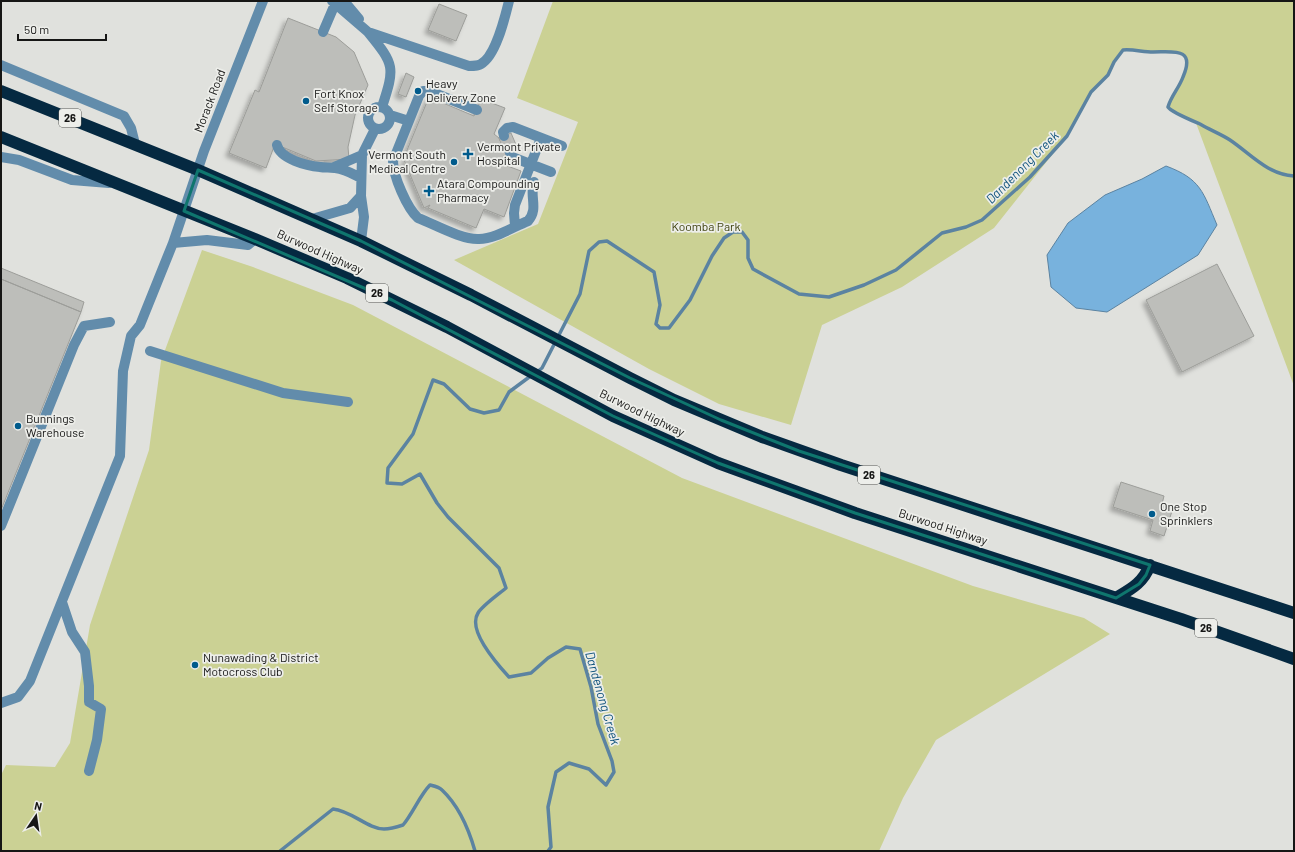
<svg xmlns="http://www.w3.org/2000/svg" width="1295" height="852" font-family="Barlow,sans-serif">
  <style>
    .green { fill: #cbd194 }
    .water { fill: #78b2dd; stroke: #5b83a1 }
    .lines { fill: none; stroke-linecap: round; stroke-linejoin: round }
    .stream { stroke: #5b83a1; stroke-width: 3.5 }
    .building { fill: #bdbeba; stroke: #9c9d99; filter: url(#shadow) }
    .minor-tunnel { stroke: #b8b8b5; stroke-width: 10; stroke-dasharray: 10 5; stroke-linecap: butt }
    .minor { stroke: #628cab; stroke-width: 10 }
    .highway { stroke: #052941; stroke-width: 12 }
    .marked { fill: none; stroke: #0f766e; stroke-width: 3; stroke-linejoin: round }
    .poi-dot { fill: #005b8c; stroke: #edeeea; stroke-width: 1.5 }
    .labels { text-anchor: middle; stroke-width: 3.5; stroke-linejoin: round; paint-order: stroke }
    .shield { fill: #edeeea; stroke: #565755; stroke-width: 1 }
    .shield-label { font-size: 11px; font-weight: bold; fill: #161615 }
    .poi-label { font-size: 12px; fill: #161615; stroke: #edeeea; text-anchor: start }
    .street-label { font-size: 12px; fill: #161615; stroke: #edeeea }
    .park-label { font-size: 12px; fill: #3c3f0b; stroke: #edeeea }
    .water-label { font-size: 13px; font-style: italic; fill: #0e527c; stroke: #edeeea }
  </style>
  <defs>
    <filter id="shadow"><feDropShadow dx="-3.5" dy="3.5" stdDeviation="2" flood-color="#0004"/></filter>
  </defs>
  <rect width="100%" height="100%" fill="#e0e1dd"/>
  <!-- green -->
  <path class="green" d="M 553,1 L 1294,1 L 1294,386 L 1196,123 L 1170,110 L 1168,107 C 1172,89 1187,78 1187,58 L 1183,54 L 1166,50 L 1153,52 L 1123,50 L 1114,62 L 1108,75 L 1091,92 L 1067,136 L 994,228 L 902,287 L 822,325 L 791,425 L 719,404 L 649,369 L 454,260 L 538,224 L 578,122 L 517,98 Z
    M 202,250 L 253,267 L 353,305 L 682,478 L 973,586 L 1084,618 L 1110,634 L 936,740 L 903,798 L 879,851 L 1,851 L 1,775 L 6,765 L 55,767 L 70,743 L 90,625 L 149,450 L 161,361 Z"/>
  <!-- water -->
  <path class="water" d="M 1166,166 C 1201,179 1203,192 1217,225 L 1198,255 L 1107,312 L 1076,308 L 1051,287 L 1047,255 L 1068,223 L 1105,195 L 1142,179 Z"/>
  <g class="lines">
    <!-- stream -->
    <path class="stream" d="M 537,372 L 542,368 L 580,294 L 589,251 L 599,242 L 607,241 L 654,272 L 660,305 L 656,324 L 660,328 L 669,328 L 690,300 L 712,256 L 724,238 L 733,232 L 742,232 L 748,240 L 748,258 L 753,269 L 799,294 L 829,297 L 864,285 L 896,270 L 942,233 L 966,227 L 982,220 L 1030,177 L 1067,136 L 1091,92 L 1108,75 L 1114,62 L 1123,50 C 1133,49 1143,52 1153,52 C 1173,52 1196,47 1183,77 C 1179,88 1171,96 1168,107 C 1171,112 1193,121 1200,124 C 1210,130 1221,134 1230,140 C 1252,155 1267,174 1294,176
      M 532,375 L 509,392 L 499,410 L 484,413 L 470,409 L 444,384 L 433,380 L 413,434 L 388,468 L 387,483 L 402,484 L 420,474 L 437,503 L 448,517 L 499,568 L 506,588 C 499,594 483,605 478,613 C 467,630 498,665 509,677 L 531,673 L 548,658 L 566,647 L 580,649 L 591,687 L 598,724 L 612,761 L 614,772 L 606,785 L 589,769 L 569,763 L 556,772 L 548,807 L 551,847 L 548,851
      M 280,851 L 333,809 C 352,811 368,829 384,829 C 390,829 397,827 403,825 C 413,813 420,795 430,785 C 434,786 439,787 442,790 C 458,805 469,830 475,851"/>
  </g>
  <!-- building -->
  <path class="building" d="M 439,4 L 467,15 L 456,41 L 428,30 Z
    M 288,18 L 336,37 L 354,52 L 368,85 L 355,115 L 348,147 L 349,159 L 316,161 L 275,144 L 266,168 L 229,153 L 255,90 L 259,92 Z
    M 406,73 L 414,77 L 406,97 L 398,94 Z
    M 429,97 L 474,116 L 481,99 L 505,108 L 494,134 L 499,138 L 506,155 L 502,164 L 521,171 L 504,217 L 484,209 L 476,228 L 428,208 L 430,205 L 424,208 L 404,160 L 411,158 L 405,155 Z
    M 511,133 L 517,147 L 505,152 L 499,138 Z
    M 1217,264 L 1254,336 L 1182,372 L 1146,300 Z
    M 1,268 L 84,302 L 81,312 L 1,279 Z
    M 1,279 L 81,312 L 1,510 Z
    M 1121,482 L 1164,496 L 1162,504 L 1173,508 L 1164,536 L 1150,531 L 1153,520 L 1113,507 Z"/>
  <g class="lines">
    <!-- minor-tunnel -->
    <path class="minor-tunnel" d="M 504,136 L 509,150"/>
    <!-- minor -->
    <path class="minor" d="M 332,1 L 368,32 L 469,66 C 473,66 478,66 481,64 C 496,56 505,17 509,1
      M 344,1 L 359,19
      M 323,32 L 335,4
      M 368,32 C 395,65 395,67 382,107
      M 1,65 L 124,116 L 131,128 L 135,144
      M368 118a11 11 0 1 1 22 0a11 11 0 1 1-22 0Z
      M 477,110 L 429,91 L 423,91 L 419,96 L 393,161 C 393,176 407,208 418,218 C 434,224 462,240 479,239 C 495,239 513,227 528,221 C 539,209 529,196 534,182
      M 390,115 L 409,121
      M 504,136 L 503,132 L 507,128 L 513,127 L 562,146
      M 277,145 C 280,159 307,166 320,167 C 325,168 330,167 335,168 C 345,169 353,174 361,178
      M 509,150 L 512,157 L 551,172
      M 1,157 L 19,160 L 72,180 L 109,183
      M 334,167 L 362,155
      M 312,219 L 350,208 L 361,196
      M 515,226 L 514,213 L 515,205 L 541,138
      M 361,241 L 364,217 L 361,196 L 362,155 L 375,129
      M 173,243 L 207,240 L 248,245 L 255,239
      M 150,351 L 283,393 L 348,402
      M 1,526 L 74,345 L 84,326 L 110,322
      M 62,602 L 72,632 L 85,652 L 89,686 L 89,702 L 101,709 L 97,740 L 89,771
      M 1,703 L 18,697 L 30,681 L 120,456 L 123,371 L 131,336 L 140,325 L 173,243 L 204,151 L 263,1"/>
    <!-- highway -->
    <path class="highway" d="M 1,91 L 198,170 L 361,241 L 471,295 L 630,378 L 674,400 L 762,437 L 841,465 L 1294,613
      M 1,137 L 255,239 L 347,278 L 447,327 L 613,416 L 718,463 L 855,513 L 1181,619 L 1294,659
      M 1116,598 C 1131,589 1143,583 1150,565"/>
  </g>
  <!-- marked area -->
  <path class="marked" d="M 198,170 L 361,241 L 630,378 L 721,420 L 799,451 L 1150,565 L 1146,575 L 1139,584 L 1116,598 L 855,513 L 718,463 L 613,416 L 392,300 L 184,211 Z"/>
  <!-- markers -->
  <g class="poi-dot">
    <circle cx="418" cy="91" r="4"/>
    <circle cx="306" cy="101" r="4"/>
    <path d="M466 148h4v4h4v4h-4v4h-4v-4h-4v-4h4z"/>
    <circle cx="454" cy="162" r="4"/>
    <path d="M427 185h4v4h4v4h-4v4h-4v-4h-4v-4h4z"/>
    <circle cx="18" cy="426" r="4"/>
    <circle cx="1152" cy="514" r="4"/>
    <circle cx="195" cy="665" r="4"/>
  </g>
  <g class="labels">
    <!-- shield labels -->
    <g class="shield">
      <rect x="59" y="109" width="22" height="18" rx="3"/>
      <rect x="366" y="284" width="22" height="18" rx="3"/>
      <rect x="858" y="466" width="22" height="18" rx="3"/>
      <rect x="1195" y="619" width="22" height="18" rx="3"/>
    </g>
    <g class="shield-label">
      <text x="70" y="122">26</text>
      <text x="377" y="297">26</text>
      <text x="869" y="479">26</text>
      <text x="1206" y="632">26</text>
    </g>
    <!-- poi labels -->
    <g class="poi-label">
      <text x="426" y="88">Heavy<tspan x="426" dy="14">Delivery Zone</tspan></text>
      <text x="314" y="98">Fort Knox<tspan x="314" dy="14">Self Storage</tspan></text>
      <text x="477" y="151">Vermont Private<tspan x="477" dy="14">Hospital</tspan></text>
      <text x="446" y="159" text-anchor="end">Vermont South<tspan x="446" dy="14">Medical Centre</tspan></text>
      <text x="437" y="188">Atara Compounding<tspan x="437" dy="14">Pharmacy</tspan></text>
      <text x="26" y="423">Bunnings<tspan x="26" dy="14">Warehouse</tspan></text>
      <text x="1160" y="511">One Stop<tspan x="1160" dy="14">Sprinklers</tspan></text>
      <text x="203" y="662">Nunawading &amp; District<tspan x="203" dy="14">Motocross Club</tspan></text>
    </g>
    <!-- street labels -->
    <g class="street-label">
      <text transform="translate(210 101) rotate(-69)" y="4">Morack Road</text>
      <text transform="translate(320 252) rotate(24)" y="4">Burwood Highway</text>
      <text transform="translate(642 413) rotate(26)" y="4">Burwood Highway</text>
      <text transform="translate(943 527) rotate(18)" y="4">Burwood Highway</text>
    </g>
    <!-- park labels -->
    <g class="park-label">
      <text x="706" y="231">Koomba Park</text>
    </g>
    <!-- water labels -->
    <g class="water-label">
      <text transform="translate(1022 167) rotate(-45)" y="5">Dandenong Creek</text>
      <text transform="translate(603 698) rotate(74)" y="5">Dandenong Creek</text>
    </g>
  </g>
  <!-- border -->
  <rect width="1295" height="852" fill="none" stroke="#161615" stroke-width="4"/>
  <!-- north arrow -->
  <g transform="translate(36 816) rotate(13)" stroke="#edeeea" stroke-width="3" paint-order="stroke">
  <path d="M0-3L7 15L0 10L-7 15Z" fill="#161615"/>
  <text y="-6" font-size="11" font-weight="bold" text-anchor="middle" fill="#161615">N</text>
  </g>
  <!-- scale -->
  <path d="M18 34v6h88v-6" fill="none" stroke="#161615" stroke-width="2"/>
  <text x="24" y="34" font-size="12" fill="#161615" stroke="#edeeea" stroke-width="3" paint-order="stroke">50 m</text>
</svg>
